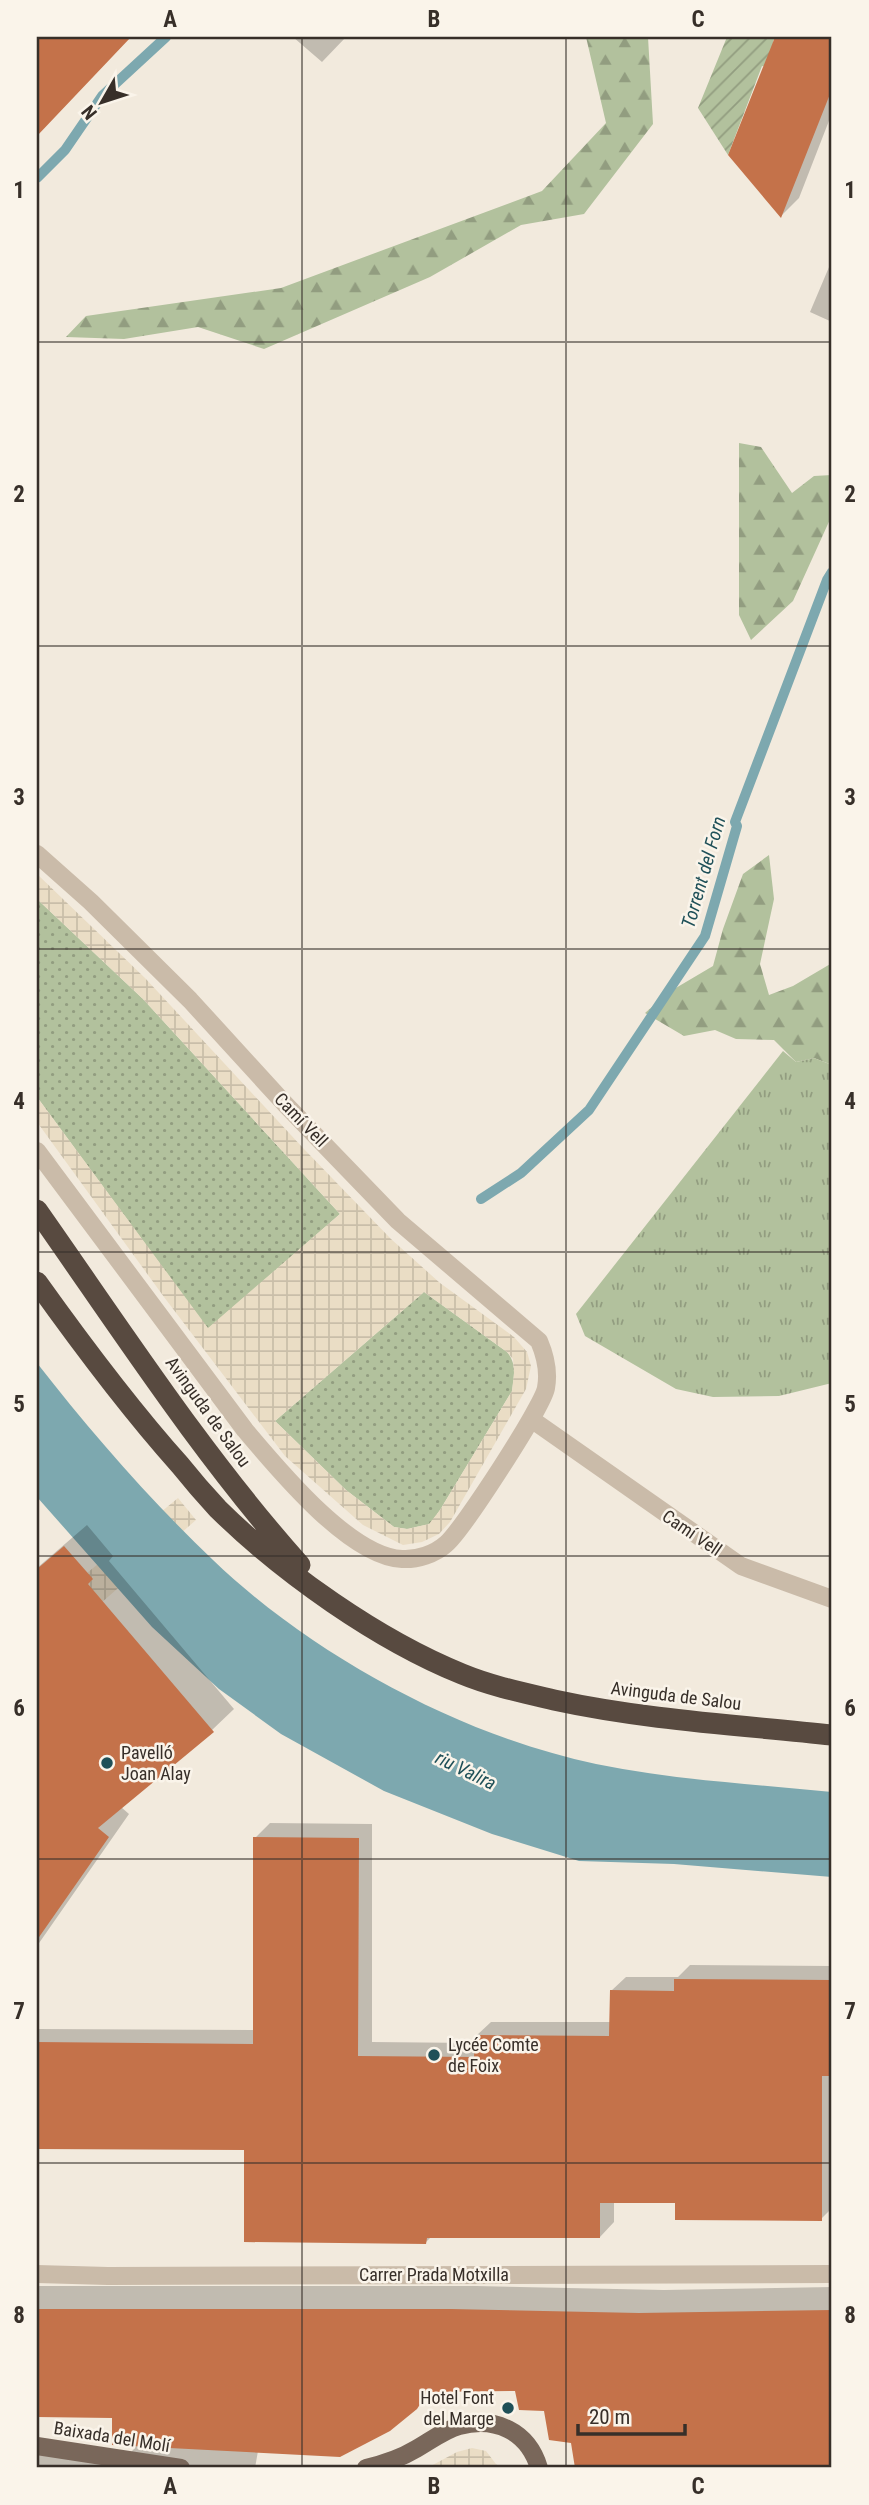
<svg xmlns="http://www.w3.org/2000/svg" width="869" height="2505" font-family="'Roboto Condensed',sans-serif">
  <style>
    .grass { fill: url(#grass-dots) }
    .forest { fill: url(#forest-firs) }
    .park { fill: url(#park-tufts) }
    .garden { fill: url(#garden-furrows) }
    .plaza { fill: url(#plaza-grid); fill-rule: evenodd }
    .water { fill: #7da8af }
    .shadow { fill: #0003 }
    .lines { fill: none; stroke-linecap: round; stroke-linejoin: round }
    .stream { stroke: #7da8af; stroke-width: 10 }
    .building { fill: #c4724a }
    .street { stroke: #cabba9; stroke-width: 18 }
    .primary { stroke: #79675a; stroke-width: 18 }
    .highway { stroke: #584a40; stroke-width: 21 }
    .grid { fill: none; stroke: #372f29; stroke-width: 2; stroke-opacity: 0.55 }
    .poi-dot { fill: #1f5058; stroke: #faf4ea; stroke-width: 2.5 }
    .labels { text-anchor: middle; stroke-width: 5; stroke-linejoin: round; paint-order: stroke }
    .street-label { font-size: 18px; fill: #372f29; stroke: #faf4ea }
    .poi-label { font-size: 18px; fill: #372f29; stroke: #faf4ea; text-anchor: start }
    .water-label { font-size: 19px; font-style: italic; fill: #1f5058; stroke: #faf4ea }
    .neatline { fill: none; stroke: #372f29; stroke-width: 2.5 }
    .grid-label { font-size: 23px; text-anchor: middle; font-weight: bold; fill: #372f29 }
  </style>
  <defs>
    <pattern id="grass-dots" width="8" height="8" patternUnits="userSpaceOnUse" patternTransform="scale(1.75)"><rect width="8" height="8" fill="#b2c19d"/><path d="M2 2h.1M6 6h.1" fill="none" stroke="#929d80" stroke-width="1.8" stroke-linecap="round"/></pattern>
    <pattern id="forest-firs" width="22" height="20" patternUnits="userSpaceOnUse" patternTransform="scale(1.75)"><rect width="22" height="20" fill="#b2c19d"/><path d="M5 1l3.5 6h-7zM16 11l3.5 6h-7z" fill="#929d80"/></pattern>
    <pattern id="park-tufts" width="24" height="20" patternUnits="userSpaceOnUse" patternTransform="scale(1.75)"><rect width="24" height="20" fill="#b2c19d"/><path d="M3 7l-1-3M5 7V3M7 7l1-3M15 17l-1-3M17 17v-4M19 17l1-3" fill="none" stroke="#929d80"/></pattern>
    <pattern id="garden-furrows" width="10" height="10" patternUnits="userSpaceOnUse" patternTransform="scale(1.75)"><rect width="10" height="10" fill="#b2c19d"/><path d="M-1 1l2-2M0 10L10 0M9 11l2-2" fill="none" stroke="#929d80"/></pattern>
    <pattern id="plaza-grid" width="8" height="8" patternUnits="userSpaceOnUse" patternTransform="scale(1.75)"><rect width="8" height="8" fill="#eaddc5"/><path d="M0 4h8M4 0v8" fill="none" stroke="#c9bea9"/></pattern>
  </defs>
  <rect width="100%" height="100%" fill="#f2eadd"/>
  <!-- grass -->
  <path class="grass" d="M 37,899 L 143,999 L 340,1214 L 208,1329 L 37,1097 Z
    M 424,1292 L 507,1352 C 517,1364 514,1376 512,1391 L 440,1510 L 430,1524 L 407,1529 L 394,1527 L 346,1490 L 275,1421 Z"/>
  <!-- forest -->
  <path class="forest" d="M 586,37 L 648,37 L 653,124 L 584,214 L 521,225 L 430,277 L 264,349 L 198,327 L 124,339 L 66,337 L 86,316 L 281,288 L 542,191 L 606,123 Z
    M 739,443 L 761,447 L 792,493 L 814,476 L 832,475 L 832,515 L 793,601 L 751,640 L 739,615 Z
    M 769,855 L 774,899 L 760,964 L 769,995 L 793,986 L 832,963 L 832,1065 L 814,1058 L 796,1062 L 774,1040 L 736,1039 L 715,1030 L 684,1036 L 645,1013 L 669,992 L 713,966 L 723,929 L 743,874 Z"/>
  <!-- park -->
  <path class="park" d="M 783,1051 L 796,1062 L 814,1058 L 832,1065 L 832,1383 L 779,1396 L 713,1397 L 676,1389 L 585,1336 L 576,1314 Z"/>
  <!-- garden -->
  <path class="garden" d="M 727,37 L 775,37 L 773,42 L 832,64 L 832,90 L 762,66 L 728,155 L 698,108 Z"/>
  <!-- plaza -->
  <path class="plaza" d="M 37,874 L 145,978 L 303,1148 L 391,1239 L 440,1283 L 514,1337 L 527,1352 L 531,1366 L 526,1389 L 450,1522 L 439,1534 L 422,1542 L 403,1545 L 363,1525 L 285,1456 L 164,1297 L 37,1122 L 37,1097 L 208,1328 L 340,1214 L 143,999 L 37,899 ZM 424,1292 L 507,1352 L 513,1359 L 514,1373 L 512,1391 L 440,1510 L 429,1524 L 407,1529 L 394,1527 L 346,1490 L 275,1421 Z
    M 178,1498 L 196,1520 L 37,1659 L 37,1628 L 92,1580 L 87,1573 Z
    M 472,2448 L 486,2451 L 499,2468 L 427,2468 L 457,2452 Z"/>
  <!-- water -->
  <path class="water" d="M 37,1363 C 90,1431 150,1500 213,1560 C 312,1655 461,1736 596,1764 C 673,1780 754,1784 832,1792 L 832,1877 L 674,1864 L 579,1861 L 492,1834 L 384,1791 L 281,1734 L 219,1689 L 152,1627 L 37,1497 Z"/>
  <!-- shadow -->
  <path class="shadow" d="M 37,37 L 130,37 L 37,135 Z
    M 293,37 L 346,37 L 322,62 Z
    M 777,37 L 832,37 L 832,113 L 799,198 L 781,216 L 767,64 Z
    M 832,260 L 832,322 L 810,312 Z
    M 87,1525 L 113,1556 L 109,1561 L 234,1709 L 212,1730 L 121,1807 L 129,1814 L 37,1946 L 37,1568 Z
    M 270,1823 L 372,1824 L 372,2042 L 476,2043 L 476,2036 L 491,2022 L 611,2022 L 611,1991 L 626,1977 L 678,1977 L 690,1965 L 832,1966 L 832,2208 L 821,2219 L 677,2201 L 614,2201 L 614,2222 L 600,2237 L 432,2236 L 426,2242 L 246,2148 L 37,2147 L 37,2029 L 254,2030 L 255,1838 Z
    M 37,2286 L 476,2286 L 664,2290 L 832,2287 L 832,2468 L 577,2468 L 572,2442 L 545,2409 L 517,2389 L 433,2391 L 416,2408 L 258,2451 L 255,2468 L 37,2468 L 37,2447 L 126,2457 L 135,2448 L 114,2444 L 114,2416 L 37,2416 Z"/>
  <g class="lines">
    <!-- stream -->
    <path class="stream" d="M 37,178 L 65,150 L 102,96 L 166,37
      M 481,1199 L 521,1173 L 589,1110 L 705,936 L 737,826 L 735,822 L 827,580 L 832,572"/>
  </g>
  <!-- building -->
  <path class="building" d="M 37,37 L 131,37 L 37,136 Z
    M 775,37 L 832,37 L 832,89 L 781,218 L 728,155 Z
    M 64,1546 L 93,1579 L 88,1584 L 214,1732 L 98,1828 L 109,1837 L 37,1940 L 37,1569 Z
    M 253,1837 L 359,1838 L 358,2056 L 474,2057 L 475,2035 L 609,2036 L 610,1990 L 674,1991 L 674,1979 L 832,1980 L 832,2076 L 822,2076 L 822,2221 L 675,2220 L 675,2203 L 600,2203 L 600,2238 L 427,2238 L 426,2244 L 244,2242 L 244,2150 L 37,2149 L 37,2042 L 253,2044 Z
    M 37,2309 L 451,2309 L 639,2313 L 832,2310 L 832,2468 L 575,2468 L 571,2443 L 549,2440 L 544,2411 L 519,2410 L 515,2391 L 428,2392 L 417,2409 L 390,2431 L 340,2457 L 112,2445 L 112,2418 L 37,2417 Z"/>
  <g class="lines">
    <!-- street -->
    <path class="street" d="M 37,854 L 91,902 L 190,1000 L 285,1104 L 398,1221 L 539,1341 C 545,1355 549,1372 546,1388 C 543,1406 462,1531 446,1544 C 435,1554 417,1560 402,1559 C 350,1557 278,1469 245,1430 L 37,1151
      M 531,1419 L 741,1566 L 832,1599
      M 37,2274 L 108,2276 L 832,2274"/>
    <!-- primary -->
    <path class="primary" d="M 37,2446 L 181,2468
      M 366,2468 C 383,2464 401,2458 416,2449 C 429,2442 444,2430 459,2426 C 495,2416 528,2431 539,2468"/>
    <!-- highway -->
    <path class="highway" d="M 37,1210 C 122,1331 202,1455 300,1565
      M 37,1282 C 82,1345 128,1407 180,1465 C 192,1480 205,1495 218,1509 C 283,1573 378,1640 462,1674 C 491,1686 524,1693 554,1700 C 646,1720 739,1725 832,1735"/>
  </g>
  <!-- grid -->
  <path class="grid" d="M 302,37 L 302,2468M 566,37 L 566,2468M 37,342 L 832,342M 37,646 L 832,646M 37,949 L 832,949M 37,1252 L 832,1252M 37,1556 L 832,1556M 37,1859 L 832,1859M 37,2163 L 832,2163"/>
  <!-- markers -->
  <g class="poi-dot">
    <circle cx="107" cy="1763" r="7"/>
    <circle cx="434" cy="2055" r="7"/>
    <circle cx="508" cy="2408" r="7"/>
  </g>
  <g class="labels">
    <!-- street labels -->
    <g class="street-label">
      <text transform="translate(301 1120) rotate(46)" y="6">Camí Vell</text>
      <text transform="translate(208 1412) rotate(54)" y="6">Avinguda de Salou</text>
      <text transform="translate(692 1533) rotate(34)" y="6">Camí Vell</text>
      <text transform="translate(676 1696) rotate(7)" y="6">Avinguda de Salou</text>
      <text x="434" y="2281">Carrer Prada Motxilla</text>
      <text transform="translate(112 2437) rotate(9)" y="6">Baixada del Molí</text>
    </g>
    <!-- poi labels -->
    <g class="poi-label">
      <text x="121" y="1759">Pavelló<tspan x="121" dy="21">Joan Alay</tspan></text>
      <text x="448" y="2051">Lycée Comte<tspan x="448" dy="21">de Foix</tspan></text>
      <text x="494" y="2404" text-anchor="end">Hotel Font<tspan x="494" dy="21">del Marge</tspan></text>
    </g>
    <!-- water labels -->
    <g class="water-label">
      <text transform="translate(703 872) rotate(-74)" y="7">Torrent del Forn</text>
      <text transform="translate(466 1770) rotate(26)" y="7">riu Valira</text>
    </g>
  </g>
  <!-- border -->
  <rect width="869" height="2505" fill="none" stroke="#faf4ea" stroke-width="77"/>
  <!-- north arrow -->
  <g transform="translate(102 102) rotate(231)" stroke="#faf4ea" stroke-width="5" paint-order="stroke">
  <path d="M0-5L12 26L0 18L-12 26Z" fill="#372f29"/>
  <text y="-10" font-size="19" font-weight="bold" text-anchor="middle" fill="#372f29">N</text>
  </g>
  <!-- scale -->
  <path d="M578 2424v10h107v-10" fill="none" stroke="#372f29" stroke-width="3.5"/>
  <text x="589" y="2424" font-size="21" fill="#372f29" stroke="#faf4ea" stroke-width="5" paint-order="stroke">20 m</text>
  <rect x="38" y="38" width="792" height="2428" class="neatline"/>
  <g class="grid-label">
    <text x="170" y="27">A</text>
    <text x="434" y="27">B</text>
    <text x="698" y="27">C</text>
    <text x="19" y="198">1</text>
    <text x="850" y="198">1</text>
    <text x="19" y="502">2</text>
    <text x="850" y="502">2</text>
    <text x="19" y="805">3</text>
    <text x="850" y="805">3</text>
    <text x="19" y="1109">4</text>
    <text x="850" y="1109">4</text>
    <text x="19" y="1412">5</text>
    <text x="850" y="1412">5</text>
    <text x="19" y="1716">6</text>
    <text x="850" y="1716">6</text>
    <text x="19" y="2019">7</text>
    <text x="850" y="2019">7</text>
    <text x="19" y="2323">8</text>
    <text x="850" y="2323">8</text>
    <text x="170" y="2494">A</text>
    <text x="434" y="2494">B</text>
    <text x="698" y="2494">C</text>
  </g>
</svg>
